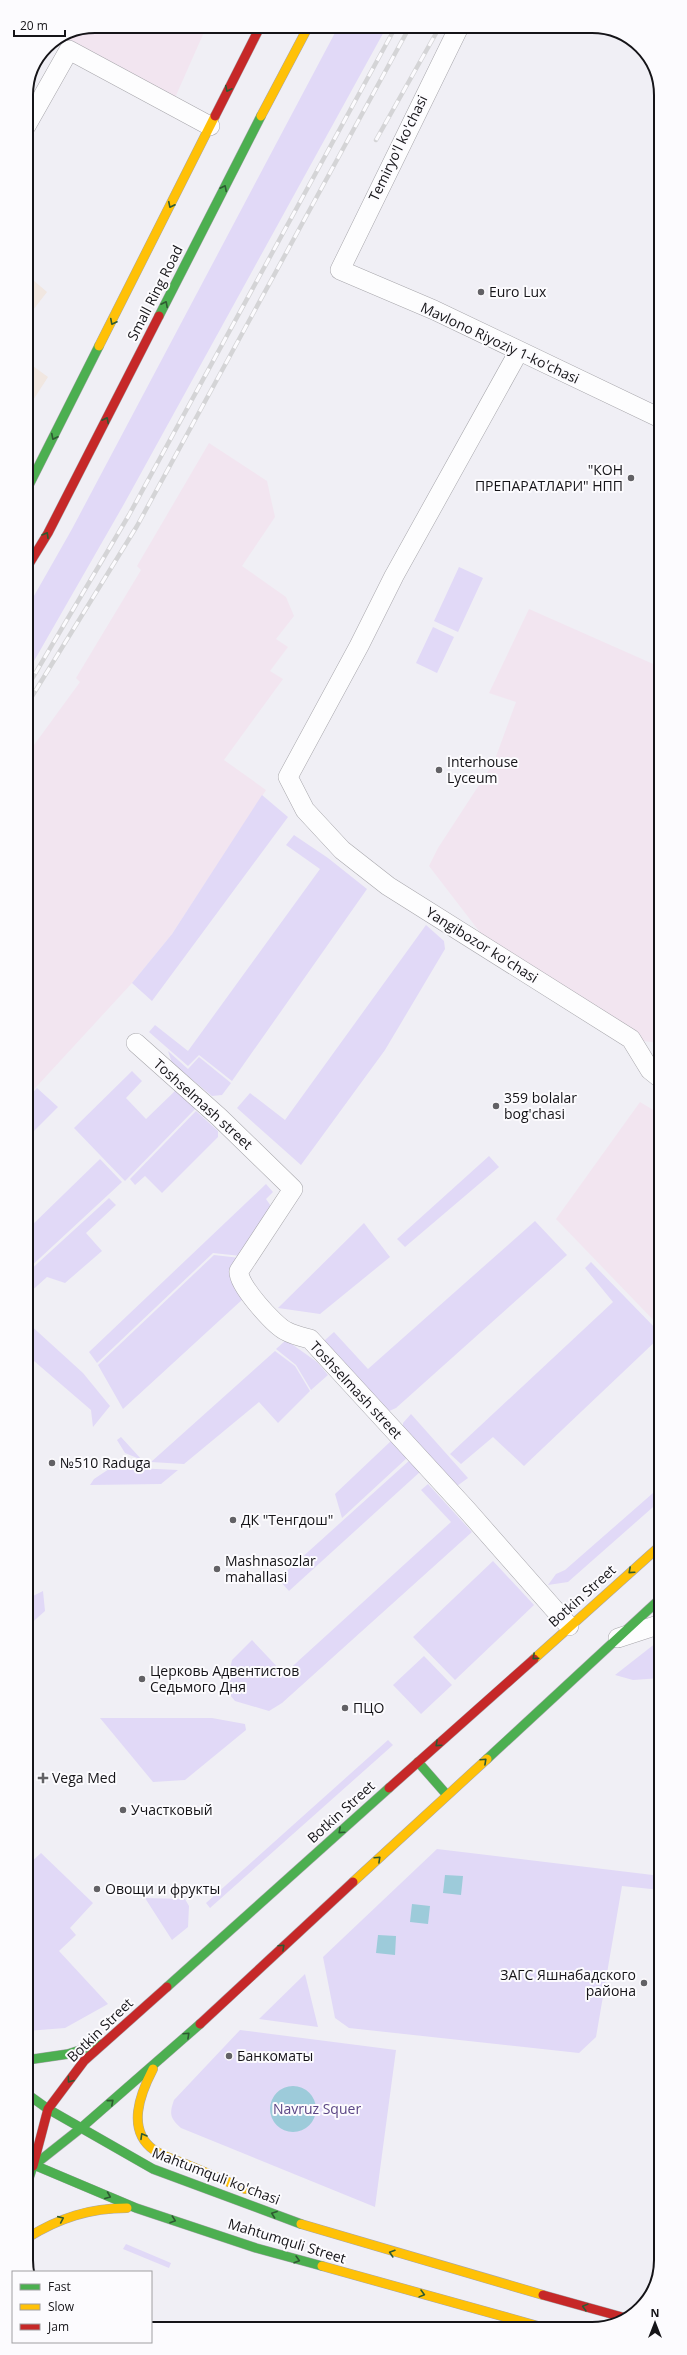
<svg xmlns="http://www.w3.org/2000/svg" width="687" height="2355" font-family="'Open Sans',sans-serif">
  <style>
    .industrial { fill: #f2e5f0 }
    .medical { fill: #f1e7e1 }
    .green { fill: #e1d9f7 }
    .water { fill: #9dcbda }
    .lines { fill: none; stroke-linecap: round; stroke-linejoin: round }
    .street-casing { stroke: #a7a6ab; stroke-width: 20 }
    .fast-casing { stroke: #a7a6ab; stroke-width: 10 }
    .slow-casing { stroke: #a7a6ab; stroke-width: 10 }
    .jam-casing { stroke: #a7a6ab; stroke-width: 10 }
    .street { stroke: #fdfdfe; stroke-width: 19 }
    .fast { stroke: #4caf50; stroke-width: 9 }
    .slow { stroke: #ffc107; stroke-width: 9 }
    .jam { stroke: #c62828; stroke-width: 9 }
    .rail-casing { stroke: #d4d4d6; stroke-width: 4.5 }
    .rail { stroke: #fcfbfe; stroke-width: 3; stroke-dasharray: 9; stroke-linecap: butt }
    .oneway { stroke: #2e5a31 }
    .poi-dot { fill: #626165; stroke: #fcfbfe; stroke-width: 1.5 }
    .labels { text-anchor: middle; stroke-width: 4; stroke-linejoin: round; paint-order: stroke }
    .street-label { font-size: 14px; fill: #151418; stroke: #fcfbfe }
    .poi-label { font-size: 14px; fill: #151418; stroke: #fcfbfe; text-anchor: start }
    .park-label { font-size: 14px; fill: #5b4685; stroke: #fcfbfe }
    .rim { fill: none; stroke: #151418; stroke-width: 2 }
  </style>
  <rect width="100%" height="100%" fill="#f0eff5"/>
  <!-- industrial -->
  <path class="industrial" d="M 205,30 L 174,100 L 58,38 L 69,31 Z
    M 209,443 L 267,481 L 275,517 L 242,566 L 286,597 L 294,616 L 276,639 L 288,647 L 270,671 L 283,679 L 224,760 L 266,790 L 172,934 L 132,983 L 27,1097 L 26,756 L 80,682 L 76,678 L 141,570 L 137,566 Z
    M 529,609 L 660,667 L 660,1043 L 643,1041 L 489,944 L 429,866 L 438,848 L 494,762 L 516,702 L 489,693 Z
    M 640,1102 L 660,1114 L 660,1327 L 556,1219 Z"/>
  <!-- medical -->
  <path class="medical" d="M 26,274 L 47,292 L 26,319 Z
    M 26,361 L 48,377 L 26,411 Z"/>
  <!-- green -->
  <path class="green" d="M 386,28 L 124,504 L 26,675 L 26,610 L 72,529 L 337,29 Z
    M 459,567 L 483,578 L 458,632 L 434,621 Z
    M 433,627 L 454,637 L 437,673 L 416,663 Z
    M 262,795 L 288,817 L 152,1001 L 132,983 L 172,934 Z
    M 294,835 L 328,858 L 367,889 L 232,1081 L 199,1055 L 188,1066 L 149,1032 L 155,1025 L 188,1051 L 320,869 L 286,845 Z
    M 426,925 L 444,941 L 445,949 L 385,1050 L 301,1165 L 237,1108 L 250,1093 L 285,1120 Z
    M 168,1051 L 188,1069 L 199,1057 L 231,1083 L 222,1095 L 212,1096 L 172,1063 Z
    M 132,1071 L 142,1081 L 126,1098 L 146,1119 L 176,1090 L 195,1109 L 125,1181 L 74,1128 Z
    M 37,1088 L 58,1107 L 27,1138 L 27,1099 Z
    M 196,1111 L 218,1131 L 218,1137 L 162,1193 L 145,1176 L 135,1185 L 130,1179 Z
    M 489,1156 L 499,1167 L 405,1247 L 397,1239 Z
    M 100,1159 L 122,1182 L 27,1270 L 27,1230 Z
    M 266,1184 L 273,1192 L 266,1199 L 273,1209 L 241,1256 L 213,1253 L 97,1363 L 89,1352 Z
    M 109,1198 L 116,1205 L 86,1233 L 102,1251 L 65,1283 L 47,1277 L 27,1295 L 27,1273 Z
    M 535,1221 L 567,1255 L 396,1408 L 387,1412 L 325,1345 L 325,1340 L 334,1332 L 368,1369 Z
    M 364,1223 L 390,1257 L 320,1314 L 278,1308 Z
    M 214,1255 L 240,1258 C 224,1279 229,1279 244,1298 L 123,1409 L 98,1365 Z
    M 591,1262 L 660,1333 L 660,1337 L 524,1466 L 493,1437 L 461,1464 L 450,1454 L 613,1302 L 585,1268 Z
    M 27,1322 L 83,1373 L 110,1406 L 93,1427 L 91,1410 L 27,1355 Z
    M 286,1340 L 317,1362 L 328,1375 L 311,1390 L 296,1365 L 276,1349 Z
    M 275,1351 L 295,1366 L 310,1391 L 278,1423 L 259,1402 L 184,1464 L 151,1462 Z
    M 411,1414 L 468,1478 L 457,1486 L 403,1429 L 403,1423 Z
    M 121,1437 L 142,1460 L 125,1453 L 117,1440 Z
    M 392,1440 L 408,1457 L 342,1518 L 335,1494 Z
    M 411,1459 L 421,1471 L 289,1591 L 278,1579 Z
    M 112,1467 L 178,1470 L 161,1484 L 90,1485 L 94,1479 Z
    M 428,1484 L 472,1532 L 282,1703 L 269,1711 L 235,1701 L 229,1694 L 229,1674 L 232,1660 L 252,1640 L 284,1674 L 451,1522 L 421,1490 Z
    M 661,1486 L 661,1500 L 568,1582 L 548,1585 L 556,1574 L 565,1570 Z
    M 493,1561 L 534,1605 L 455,1680 L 413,1637 Z
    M 43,1591 L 45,1611 L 27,1627 L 27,1599 Z
    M 661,1639 L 661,1678 L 633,1680 L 615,1675 Z
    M 424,1656 L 452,1685 L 421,1714 L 393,1685 Z
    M 100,1718 L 212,1718 L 245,1724 L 246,1730 L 185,1780 L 153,1782 Z
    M 388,1740 L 393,1745 L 210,1908 L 206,1903 Z
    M 437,1849 L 661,1876 L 661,1890 L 622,1886 L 596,2037 L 579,2053 L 349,2028 L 335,2018 L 323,1957 Z
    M 41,1853 L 93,1903 L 70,1928 L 76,1935 L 59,1951 L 108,2004 L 65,2028 L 27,2031 L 27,1866 Z
    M 145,1898 L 185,1899 L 189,1906 L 188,1927 L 172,1940 Z
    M 305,1974 L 318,2027 L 259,2019 Z
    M 240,2030 L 396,2050 L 375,2207 L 181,2128 C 170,2118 169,2114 174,2100 Z
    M 126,2244 L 171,2263 L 169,2268 L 123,2249 Z"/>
  <!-- water -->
  <path class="water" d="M 445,1875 L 463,1876 L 461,1895 L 443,1893 Z
    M 412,1904 L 430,1906 L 428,1924 L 410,1922 Z
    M 378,1935 L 396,1936 L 395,1955 L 376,1953 Z
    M270 2109a23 23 0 1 1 46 0a23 23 0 1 1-46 0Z"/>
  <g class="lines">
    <defs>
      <path id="street" d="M 459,27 L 340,270 L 434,310 L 660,418
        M 26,126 L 69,50 L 210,126
        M 519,351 L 394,576 L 359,646 L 288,777 L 305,810 L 342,850 L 388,886 L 631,1039 L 650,1070 L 660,1078
        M 136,1043 L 219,1117 L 293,1189 L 239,1271 C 236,1283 275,1326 286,1331 C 293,1335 302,1337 310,1339 L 467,1510 L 569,1626
        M 618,1638 L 661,1624"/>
      <path id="fast" d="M 159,316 L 261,116
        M 26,491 L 99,346
        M 487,1759 L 661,1598
        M 418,1762 L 447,1795
        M 167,1987 L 389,1788
        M 27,2060 L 68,2054 L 99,2044
        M 27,2094 L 48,2109 L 153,2169 L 301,2224
        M 27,2162 L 136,2208 L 256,2248 L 322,2266
        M 33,2166 L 81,2128 L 200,2024
        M 27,2184 L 33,2166"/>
      <path id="slow" d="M 261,116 L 307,29
        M 99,346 L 215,116
        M 534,1659 L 661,1545
        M 353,1882 L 487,1759
        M 153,2069 C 140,2094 126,2130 154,2150 C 164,2157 176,2160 188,2165 C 207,2173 226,2181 245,2189
        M 301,2224 L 543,2295
        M 27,2238 C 59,2218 90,2208 127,2208
        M 322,2266 L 545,2328"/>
      <path id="jam" d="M 215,116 L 259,29
        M 26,569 L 48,533 L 159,316
        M 389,1788 L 534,1659
        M 200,2024 L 353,1882
        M 33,2166 L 48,2109 L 84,2061 L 167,1987
        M 543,2295 L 622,2317"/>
    </defs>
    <!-- street casing -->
    <use href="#street" class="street-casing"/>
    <!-- fast casing -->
    <use href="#fast" class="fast-casing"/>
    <!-- slow casing -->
    <use href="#slow" class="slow-casing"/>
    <!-- jam casing -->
    <use href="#jam" class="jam-casing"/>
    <!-- street -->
    <use href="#street" class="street"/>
    <!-- fast -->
    <use href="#fast" class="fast"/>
    <!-- slow -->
    <use href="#slow" class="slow"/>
    <!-- jam -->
    <use href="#jam" class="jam"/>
    <defs>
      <path id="rail" d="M 376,140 L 439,28
        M 26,689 L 129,515 L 395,28
        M 26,706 L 137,526 L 409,28"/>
    </defs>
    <!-- rail casing -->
    <use href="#rail" class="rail-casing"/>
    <!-- rail -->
    <use href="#rail" class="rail"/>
  </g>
  <!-- one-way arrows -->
  <defs><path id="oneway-chevron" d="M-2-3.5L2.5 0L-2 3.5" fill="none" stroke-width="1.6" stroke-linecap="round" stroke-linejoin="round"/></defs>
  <g class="oneway">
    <use href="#oneway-chevron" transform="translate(228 89) rotate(116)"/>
    <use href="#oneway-chevron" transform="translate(224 188) rotate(-63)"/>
    <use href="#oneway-chevron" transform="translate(171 205) rotate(116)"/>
    <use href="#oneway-chevron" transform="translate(165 304) rotate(-63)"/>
    <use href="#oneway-chevron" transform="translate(113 322) rotate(117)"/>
    <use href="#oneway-chevron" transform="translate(106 420) rotate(-63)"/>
    <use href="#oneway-chevron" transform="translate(54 437) rotate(117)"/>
    <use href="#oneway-chevron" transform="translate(46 535) rotate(-60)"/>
    <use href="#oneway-chevron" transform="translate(631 1571) rotate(138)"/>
    <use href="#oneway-chevron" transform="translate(535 1657) rotate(138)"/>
    <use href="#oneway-chevron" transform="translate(438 1744) rotate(138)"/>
    <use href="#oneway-chevron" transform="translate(484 1761) rotate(-43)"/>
    <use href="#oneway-chevron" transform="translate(341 1831) rotate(138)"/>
    <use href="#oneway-chevron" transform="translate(378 1859) rotate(-43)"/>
    <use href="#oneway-chevron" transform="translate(282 1947) rotate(-43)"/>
    <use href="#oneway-chevron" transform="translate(187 2035) rotate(-43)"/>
    <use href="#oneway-chevron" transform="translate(70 2080) rotate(127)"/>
    <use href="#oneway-chevron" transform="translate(111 2102) rotate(-41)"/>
    <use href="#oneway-chevron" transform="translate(143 2136) rotate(-120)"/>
    <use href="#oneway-chevron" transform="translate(108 2196) rotate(22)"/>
    <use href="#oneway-chevron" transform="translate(274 2214) rotate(-160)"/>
    <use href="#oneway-chevron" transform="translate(61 2219) rotate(-24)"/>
    <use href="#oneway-chevron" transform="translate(173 2220) rotate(19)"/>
    <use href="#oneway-chevron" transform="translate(392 2253) rotate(-163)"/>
    <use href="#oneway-chevron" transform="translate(297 2260) rotate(16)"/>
    <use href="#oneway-chevron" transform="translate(422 2294) rotate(15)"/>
    <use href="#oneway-chevron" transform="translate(585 2307) rotate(-165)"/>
  </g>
  <!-- markers -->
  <g class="poi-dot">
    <circle cx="481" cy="292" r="4"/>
    <circle cx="631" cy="478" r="4"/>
    <circle cx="439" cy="770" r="4"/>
    <circle cx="496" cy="1106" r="4"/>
    <circle cx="52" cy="1463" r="4"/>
    <circle cx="233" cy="1520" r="4"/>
    <circle cx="217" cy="1569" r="4"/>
    <circle cx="142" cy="1679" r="4"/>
    <circle cx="345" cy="1708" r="4"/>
    <path d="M41 1772h4v4h4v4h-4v4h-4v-4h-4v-4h4z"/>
    <circle cx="123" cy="1810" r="4"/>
    <circle cx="97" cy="1889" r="4"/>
    <circle cx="644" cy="1983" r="4"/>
    <circle cx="229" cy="2056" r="4"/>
  </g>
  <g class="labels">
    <!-- street labels -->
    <g class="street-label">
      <text transform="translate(398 148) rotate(-64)" y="5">Temiryo'l ko'chasi</text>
      <text transform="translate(155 293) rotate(-63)" y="5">Small Ring Road</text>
      <text transform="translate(500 343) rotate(25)" y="5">Mavlono Riyoziy 1-ko'chasi</text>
      <text transform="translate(482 945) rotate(32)" y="5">Yangibozor ko'chasi</text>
      <text transform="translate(203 1104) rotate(42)" y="5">Toshselmash street</text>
      <text transform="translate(356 1390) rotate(47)" y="5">Toshselmash street</text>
      <text transform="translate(582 1596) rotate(-42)" y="5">Botkin Street</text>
      <text transform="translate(341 1812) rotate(-42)" y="5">Botkin Street</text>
      <text transform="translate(100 2030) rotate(-44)" y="5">Botkin Street</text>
      <text transform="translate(216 2176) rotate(21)" y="5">Mahtumquli ko'chasi</text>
      <text transform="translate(287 2241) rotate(17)" y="5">Mahtumquli Street</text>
    </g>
    <!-- poi labels -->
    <g class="poi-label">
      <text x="489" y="297">Euro Lux</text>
      <text x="623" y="475" text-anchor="end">"КОН<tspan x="623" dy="16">ПРЕПАРАТЛАРИ" НПП</tspan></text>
      <text x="447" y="767">Interhouse<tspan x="447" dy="16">Lyceum</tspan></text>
      <text x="504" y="1103">359 bolalar<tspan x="504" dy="16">bog'chasi</tspan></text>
      <text x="60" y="1468">№510 Raduga</text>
      <text x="241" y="1525">ДК "Тенгдош"</text>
      <text x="225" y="1566">Mashnasozlar<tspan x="225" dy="16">mahallasi</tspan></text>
      <text x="150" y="1676">Церковь Адвентистов<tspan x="150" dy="16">Седьмого Дня</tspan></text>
      <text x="353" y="1713">ПЦО</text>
      <text x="52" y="1783">Vega Med</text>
      <text x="131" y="1815">Участковый</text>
      <text x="105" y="1894">Овощи и фрукты</text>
      <text x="636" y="1980" text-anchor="end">ЗАГС Яшнабадского<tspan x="636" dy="16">района</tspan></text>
      <text x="237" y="2061">Банкоматы</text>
    </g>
    <!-- park labels -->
    <g class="park-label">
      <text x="317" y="2114">Navruz Squer</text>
    </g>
  </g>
  <!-- crop -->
  <path d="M0 0H687V2355H0ZM95 33H592A62 62 0 0 1 654 95V2260A62 62 0 0 1 592 2322H95A62 62 0 0 1 33 2260V95A62 62 0 0 1 95 33Z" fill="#fcfbfe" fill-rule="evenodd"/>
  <path class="rim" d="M95 33H592A62 62 0 0 1 654 95V2260A62 62 0 0 1 592 2322H95A62 62 0 0 1 33 2260V95A62 62 0 0 1 95 33Z"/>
  <!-- legend -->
  <rect x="12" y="2271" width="140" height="72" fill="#fcfbfe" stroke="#a09fa2"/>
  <rect x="20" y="2284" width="20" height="6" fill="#4caf50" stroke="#a09fa2"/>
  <text x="48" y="2291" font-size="12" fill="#151418">Fast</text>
  <rect x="20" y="2304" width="20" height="6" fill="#ffc107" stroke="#a09fa2"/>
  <text x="48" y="2311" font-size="12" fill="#151418">Slow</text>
  <rect x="20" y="2324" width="20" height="6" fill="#c62828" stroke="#a09fa2"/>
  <text x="48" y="2331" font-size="12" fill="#151418">Jam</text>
  <!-- north arrow -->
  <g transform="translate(655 2323)" stroke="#fcfbfe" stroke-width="3" paint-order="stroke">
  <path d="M0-3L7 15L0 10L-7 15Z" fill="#151418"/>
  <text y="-6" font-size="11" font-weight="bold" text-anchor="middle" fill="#151418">N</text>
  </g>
  <!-- scale -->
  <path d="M14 30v6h51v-6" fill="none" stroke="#151418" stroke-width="2"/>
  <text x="20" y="30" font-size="12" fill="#151418" stroke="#fcfbfe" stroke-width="3" paint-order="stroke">20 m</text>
</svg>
